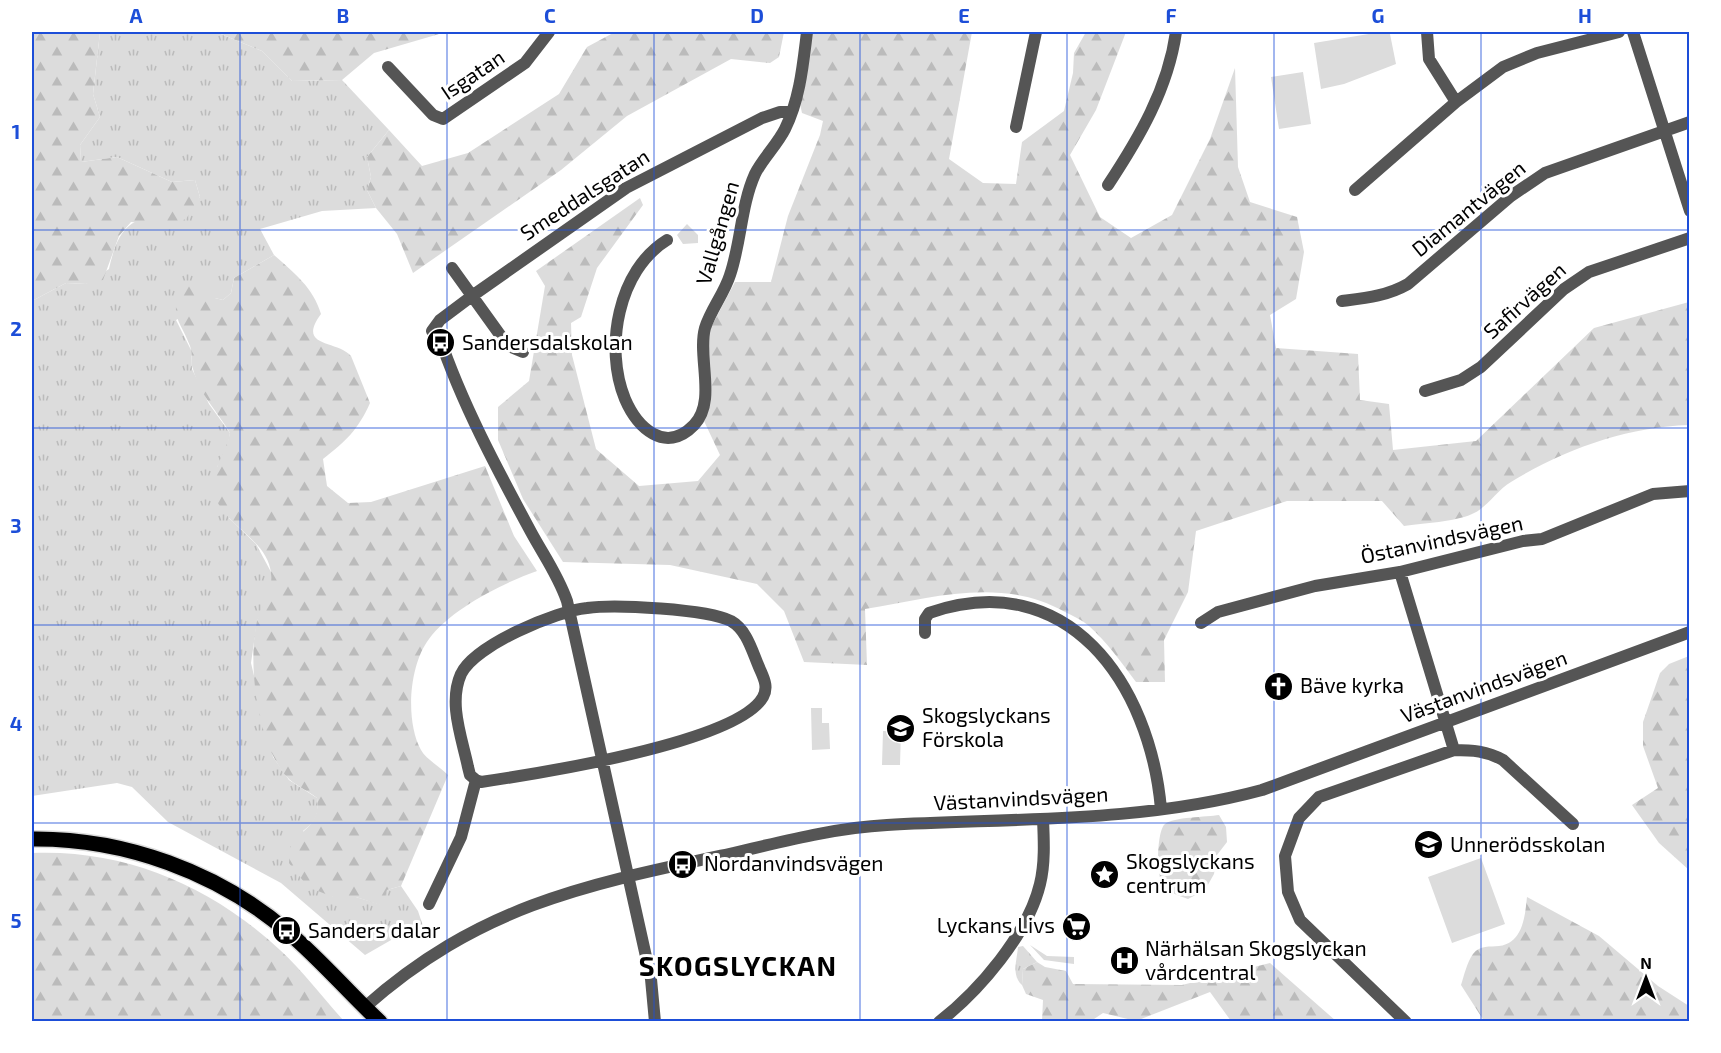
<svg xmlns="http://www.w3.org/2000/svg" width="1721" height="1053" font-family="'Exo 2',sans-serif">
  <style>
    .grass { fill: url(#grass-tufts) }
    .forest { fill: url(#forest-firs) }
    .green { fill: #dcdcdc }
    .lines { fill: none; stroke-linecap: round; stroke-linejoin: round }
    .major-casing { stroke: #dbdbdb; stroke-width: 18 }
    .minor { stroke: #555; stroke-width: 12 }
    .major { stroke: #000; stroke-width: 15 }
    .grid { fill: none; stroke: #1d4ed8; stroke-width: 1.5; stroke-opacity: 0.55 }
    .labels { text-anchor: middle; stroke-width: 6; stroke-linejoin: round; paint-order: stroke }
    .street-label { font-size: 21px; fill: #000; stroke: #fff }
    .poi-label { font-size: 21px; fill: #000; stroke: #fff; text-anchor: start }
    .district-label { font-size: 27px; font-weight: bold; letter-spacing: 1.5px; fill: #000; stroke: #fff }
    .neatline { fill: none; stroke: #1d4ed8; stroke-width: 2 }
    .grid-label { font-size: 20px; text-anchor: middle; font-weight: bold; fill: #1d4ed8 }
  </style>
  <defs>
    <pattern id="grass-tufts" width="24" height="20" patternUnits="userSpaceOnUse" patternTransform="scale(1.5)"><rect width="24" height="20" fill="#dcdcdc"/><path d="M3 7l-1-3M5 7V3M7 7l1-3M15 17l-1-3M17 17v-4M19 17l1-3" fill="none" stroke="#bbb"/></pattern>
    <pattern id="forest-firs" width="22" height="20" patternUnits="userSpaceOnUse" patternTransform="scale(1.5)"><rect width="22" height="20" fill="#dcdcdc"/><path d="M5 1l3.5 6h-7zM16 11l3.5 6h-7z" fill="#bbb"/></pattern>
  </defs>
  <rect width="100%" height="100%" fill="#fff"/>
  <!-- grass -->
  <path class="grass" d="M 100,32 L 216,32 L 262,51 L 292,81 L 342,80 L 389,130 L 367,157 L 371,177 L 367,190 L 376,208 L 322,211 L 260,229 L 274,255 L 234,278 L 231,293 L 223,300 L 215,298 L 176,320 L 191,350 L 192,369 L 209,404 L 230,433 L 227,450 L 217,467 L 229,518 L 256,544 L 271,572 L 271,591 L 257,621 L 251,663 L 273,757 L 289,780 L 317,798 C 319,815 316,821 303,831 L 333,897 L 356,897 L 382,905 L 387,890 L 401,886 L 418,911 L 423,926 L 412,928 L 365,955 L 281,883 L 168,822 L 132,787 L 117,783 L 32,796 L 32,301 L 66,283 L 86,284 L 109,269 C 126,188 167,237 200,197 L 195,180 L 172,182 L 117,157 L 81,162 L 80,145 L 100,117 L 93,94 Z
    M 1023,946 L 1037,962 L 1023,969 L 1022,985 C 1011,975 1017,960 1018,947 Z"/>
  <!-- forest -->
  <path class="forest" d="M 32,32 L 100,32 L 93,94 L 100,117 L 80,145 L 81,162 L 117,157 L 172,182 L 195,180 L 200,197 L 186,219 L 168,225 L 131,222 L 119,236 L 103,280 L 86,284 L 66,283 L 32,301 Z
    M 216,32 L 446,32 L 374,53 L 342,80 L 292,81 L 262,51 Z
    M 615,32 L 784,32 L 779,57 L 770,63 L 731,59 L 627,116 L 561,170 L 413,273 L 397,234 L 376,208 L 367,190 L 371,177 L 367,157 L 389,130 L 422,166 L 468,153 L 559,94 L 587,47 Z
    M 812,32 L 972,32 L 949,159 L 983,183 L 1016,184 L 1022,142 L 1064,111 L 1073,73 L 1074,53 L 1086,32 L 1126,32 L 1096,110 L 1070,155 L 1100,217 L 1131,238 L 1172,215 L 1210,139 L 1235,68 L 1238,167 L 1250,202 L 1297,217 L 1304,252 L 1296,299 L 1270,315 L 1276,348 L 1358,354 L 1360,400 L 1389,404 L 1393,450 L 1476,441 L 1594,328 L 1689,302 L 1689,425 C 1627,427 1565,449 1511,482 C 1497,490 1487,508 1472,514 C 1455,522 1423,523 1404,526 L 1382,501 L 1287,501 L 1196,531 L 1188,592 L 1164,640 L 1165,682 L 1136,682 C 1121,662 1107,642 1089,626 C 1082,620 1073,616 1065,612 C 1001,576 932,598 865,609 L 867,665 L 804,662 L 784,611 L 757,584 L 670,565 L 563,562 L 523,499 L 498,440 L 498,407 L 529,381 L 545,286 L 536,271 L 640,198 L 643,205 L 597,268 L 581,317 L 571,323 L 572,355 L 596,449 L 639,486 L 698,481 L 720,455 L 704,421 L 708,409 L 709,331 L 735,282 L 771,282 L 788,216 L 820,135 L 823,121 L 802,113 L 800,104 Z
    M 274,255 C 294,273 313,287 321,314 C 296,348 337,340 351,356 L 370,403 C 358,430 346,441 323,459 L 327,486 L 348,503 L 371,502 L 485,466 L 514,536 L 537,571 C 503,583 451,609 429,639 C 409,665 405,721 421,750 C 426,759 440,767 448,775 L 401,886 L 387,890 L 383,906 L 356,897 L 333,897 L 308,887 L 289,863 L 291,843 C 306,828 320,822 317,798 C 309,791 294,785 287,777 C 258,745 248,667 256,626 C 259,607 273,594 271,574 C 268,536 215,524 213,485 C 213,468 227,450 230,433 C 218,412 199,394 193,369 C 190,362 193,354 190,346 C 180,320 168,315 183,287 L 198,281 L 211,288 L 215,298 L 223,300 L 231,293 L 234,278 Z
    M 1689,656 L 1689,870 L 1659,843 L 1632,805 L 1658,788 L 1643,746 L 1643,722 L 1660,673 L 1669,664 Z
    M 1219,815 L 1226,827 L 1227,842 L 1217,855 L 1214,874 L 1205,890 L 1188,899 C 1177,895 1169,893 1162,882 C 1156,875 1157,830 1165,824 C 1173,817 1207,817 1219,815 Z
    M 32,853 C 126,849 211,886 280,950 C 303,971 323,998 344,1021 L 32,1021 Z
    M 1527,897 L 1599,936 L 1658,986 L 1689,1006 L 1689,1021 L 1484,1021 L 1461,985 C 1464,976 1467,962 1473,954 C 1480,945 1490,947 1499,946 C 1523,943 1525,916 1527,897 Z
    M 1037,962 L 1045,967 L 1066,971 L 1073,984 L 1182,985 L 1270,963 L 1336,1021 L 1231,1021 L 1210,992 L 1136,1021 L 1103,1013 L 1091,1021 L 1042,1021 L 1043,1000 L 1026,994 L 1022,985 L 1023,969 Z"/>
  <!-- green -->
  <path class="green" d="M 1381,32 L 1390,34 L 1396,64 L 1344,84 L 1321,89 L 1314,43 Z
    M 1303,72 L 1311,124 L 1279,129 L 1271,77 Z
    M 687,224 L 698,235 L 698,243 L 683,244 L 677,235 Z
    M 811,708 L 822,708 L 822,723 L 829,723 L 830,749 L 812,750 Z
    M 883,731 L 901,731 L 900,765 L 882,765 Z
    M 1481,858 L 1505,924 L 1452,943 L 1428,877 Z
    M 1030,945 L 1047,956 L 1074,957 L 1074,964 L 1044,960 Z"/>
  <g class="lines">
    <defs>
      <path id="major" d="M 32,839 C 124,838 218,872 288,932 C 321,960 349,993 380,1022"/>
    </defs>
    <!-- major casing -->
    <use href="#major" class="major-casing"/>
    <!-- minor -->
    <path class="minor" d="M 1427,32 L 1429,59 L 1456,102 L 1503,67 L 1537,53 L 1619,32
      M 1633,32 L 1690,211
      M 388,67 L 433,115 L 443,119 L 525,63 L 549,32
      M 1016,127 L 1036,32
      M 1108,185 C 1139,138 1168,89 1176,32
      M 1355,190 L 1456,102
      M 667,240 C 618,270 604,348 625,399 C 637,427 665,455 694,425 C 717,401 697,357 705,328 C 711,309 724,294 730,275 C 741,243 741,205 755,174 C 763,158 777,145 785,129 C 800,99 803,64 807,32
      M 452,268 L 503,339 L 511,347 L 523,352
      M 1342,301 C 1366,298 1387,296 1408,284 L 1511,196 L 1545,173 L 1690,122
      M 1425,391 L 1461,380 L 1481,367 L 1564,289 L 1589,272 L 1690,238
      M 1400,572 L 1454,750
      M 1201,623 L 1218,612 L 1315,586 L 1400,572 L 1523,541 L 1542,539 L 1653,494 L 1690,491
      M 925,633 L 925,619 L 929,613 C 1068,565 1150,684 1161,809
      M 429,904 L 461,837 L 476,780 L 470,775 L 468,767 C 462,738 448,703 461,674 C 475,645 556,611 587,608 C 615,604 707,609 731,621 C 747,630 752,651 759,667 C 763,677 769,686 763,697 C 737,743 535,774 481,782 L 476,780
      M 365,1007 C 479,906 584,885 729,854 C 781,842 833,828 887,825 C 1012,818 1140,823 1262,790 L 1690,632
      M 655,1022 L 651,979 L 567,601 C 558,575 544,556 531,532 C 497,469 462,404 439,336 L 432,331 L 440,320 L 472,296 L 626,188 L 762,118 L 780,112 L 792,112
      M 939,1022 C 979,991 1028,934 1040,884 C 1045,864 1044,841 1043,819
      M 1406,1022 L 1300,920 L 1288,892 L 1285,856 L 1299,818 L 1319,797 L 1454,750 C 1472,750 1487,751 1503,760 L 1573,824"/>
    <!-- major -->
    <use href="#major" class="major"/>
  </g>
  <!-- grid -->
  <path class="grid" d="M 240,32 L 240,1022M 447,32 L 447,1022M 654,32 L 654,1022M 860,32 L 860,1022M 1067,32 L 1067,1022M 1274,32 L 1274,1022M 1481,32 L 1481,1022M 32,230 L 1690,230M 32,428 L 1690,428M 32,625 L 1690,625M 32,823 L 1690,823"/>
  <!-- icons -->
  <defs>
    <symbol id="bus-disc" viewBox="-11 -11 22 22"><circle r="9.5" fill="#000" stroke="#fff"/><path d="M-5-6H5V4H4V6H2V4H-2V6H-4V4H-5ZM-3.5-4V0h7V-4ZM-3.5 1.2v1.5H-2V1.2ZM2 1.2v1.5H3.5V1.2Z" fill="#fff"/></symbol>
    <symbol id="church-disc" viewBox="-11 -11 22 22"><circle r="9.5" fill="#000" stroke="#fff"/><path d="M-1.2-6h2.4v3.5h3.3v2.4h-3.3V6h-2.4V-.1h-3.3v-2.4h3.3Z" fill="#fff"/></symbol>
    <symbol id="school-disc" viewBox="-11 -11 22 22"><circle r="9.5" fill="#000" stroke="#fff"/><path d="M0-5L7-2L0 1L-7-2ZM-4 1L0 2.5L4 1V4Q0 6-4 4Z" fill="#fff"/></symbol>
    <symbol id="sight-disc" viewBox="-11 -11 22 22"><circle r="9.5" fill="#000" stroke="#fff"/><path d="M0-6L1.8-2.2L6-1.7L2.9 1.2L3.7 5.4L0 3.3L-3.7 5.4L-2.9 1.2L-6-1.7L-1.8-2.2Z" fill="#fff"/></symbol>
    <symbol id="supermarket-disc" viewBox="-11 -11 22 22"><circle r="9.5" fill="#000" stroke="#fff"/><path d="M-6-5.5h2.5l.6 2H6L4.5 2H-2.5L-4.4-4H-6ZM-1.5 3.2a1.3 1.3 0 1 0 .1 0ZM3 3.2a1.3 1.3 0 1 0 .1 0Z" fill="#fff"/></symbol>
    <symbol id="hospital-disc" viewBox="-11 -11 22 22"><circle r="9.5" fill="#000" stroke="#fff"/><path d="M-5-5h3v3.5h4V-5h3V5h-3V1.5h-4V5h-3Z" fill="#fff"/></symbol>
  </defs>
  <g fill-rule="evenodd">
    <use href="#bus-disc" x="424" y="326" width="33" height="33"/>
    <use href="#church-disc" x="1262" y="670" width="33" height="33"/>
    <use href="#school-disc" x="884" y="712" width="33" height="33"/>
    <use href="#school-disc" x="1412" y="828" width="33" height="33"/>
    <use href="#bus-disc" x="666" y="848" width="33" height="33"/>
    <use href="#sight-disc" x="1088" y="858" width="33" height="33"/>
    <use href="#supermarket-disc" x="1060" y="910" width="33" height="33"/>
    <use href="#bus-disc" x="270" y="914" width="33" height="33"/>
    <use href="#hospital-disc" x="1108" y="944" width="33" height="33"/>
  </g>
  <g class="labels">
    <!-- street labels -->
    <g class="street-label">
      <text transform="translate(473 75) rotate(-34)" y="7">Isgatan</text>
      <text transform="translate(585 195) rotate(-33)" y="7">Smeddalsgatan</text>
      <text transform="translate(1469 209) rotate(-39)" y="7">Diamantvägen</text>
      <text transform="translate(718 233) rotate(-74)" y="7">Vallgången</text>
      <text transform="translate(1525 301) rotate(-42)" y="7">Safirvägen</text>
      <text transform="translate(1442 540) rotate(-12)" y="7">Östanvindsvägen</text>
      <text transform="translate(1484 687) rotate(-20)" y="7">Västanvindsvägen</text>
      <text transform="translate(1021 799) rotate(-3)" y="7">Västanvindsvägen</text>
    </g>
    <!-- poi labels -->
    <g class="poi-label">
      <text x="462" y="350">Sandersdalskolan</text>
      <text x="1300" y="693">Bäve kyrka</text>
      <text x="922" y="723">Skogslyckans<tspan x="922" dy="24">Förskola</tspan></text>
      <text x="1450" y="852">Unnerödsskolan</text>
      <text x="1126" y="869">Skogslyckans<tspan x="1126" dy="24">centrum</tspan></text>
      <text x="704" y="871">Nordanvindsvägen</text>
      <text x="1055" y="933" text-anchor="end">Lyckans Livs</text>
      <text x="308" y="938">Sanders dalar</text>
      <text x="1145" y="956">Närhälsan Skogslyckan<tspan x="1145" dy="24">vårdcentral</tspan></text>
    </g>
    <!-- district labels -->
    <g class="district-label">
      <text x="738" y="976">SKOGSLYCKAN</text>
    </g>
  </g>
  <!-- border -->
  <rect width="1721" height="1053" fill="none" stroke="#ffffff" stroke-width="66"/>
  <!-- north arrow -->
  <g transform="translate(1646 978)" stroke="#ffffff" stroke-width="4.5" paint-order="stroke">
  <path d="M0-4.5L10 22L0 15L-10 22Z" fill="#000000"/>
  <text y="-9" font-size="16" font-weight="bold" text-anchor="middle" fill="#000000">N</text>
  </g>
  <rect x="33" y="33" width="1655" height="987" class="neatline"/>
  <g class="grid-label">
    <text x="136" y="23">A</text>
    <text x="343" y="23">B</text>
    <text x="550" y="23">C</text>
    <text x="757" y="23">D</text>
    <text x="964" y="23">E</text>
    <text x="1171" y="23">F</text>
    <text x="1378" y="23">G</text>
    <text x="1585" y="23">H</text>
    <text x="16" y="139">1</text>
    <text x="16" y="336">2</text>
    <text x="16" y="533">3</text>
    <text x="16" y="731">4</text>
    <text x="16" y="928">5</text>
  </g>
</svg>
